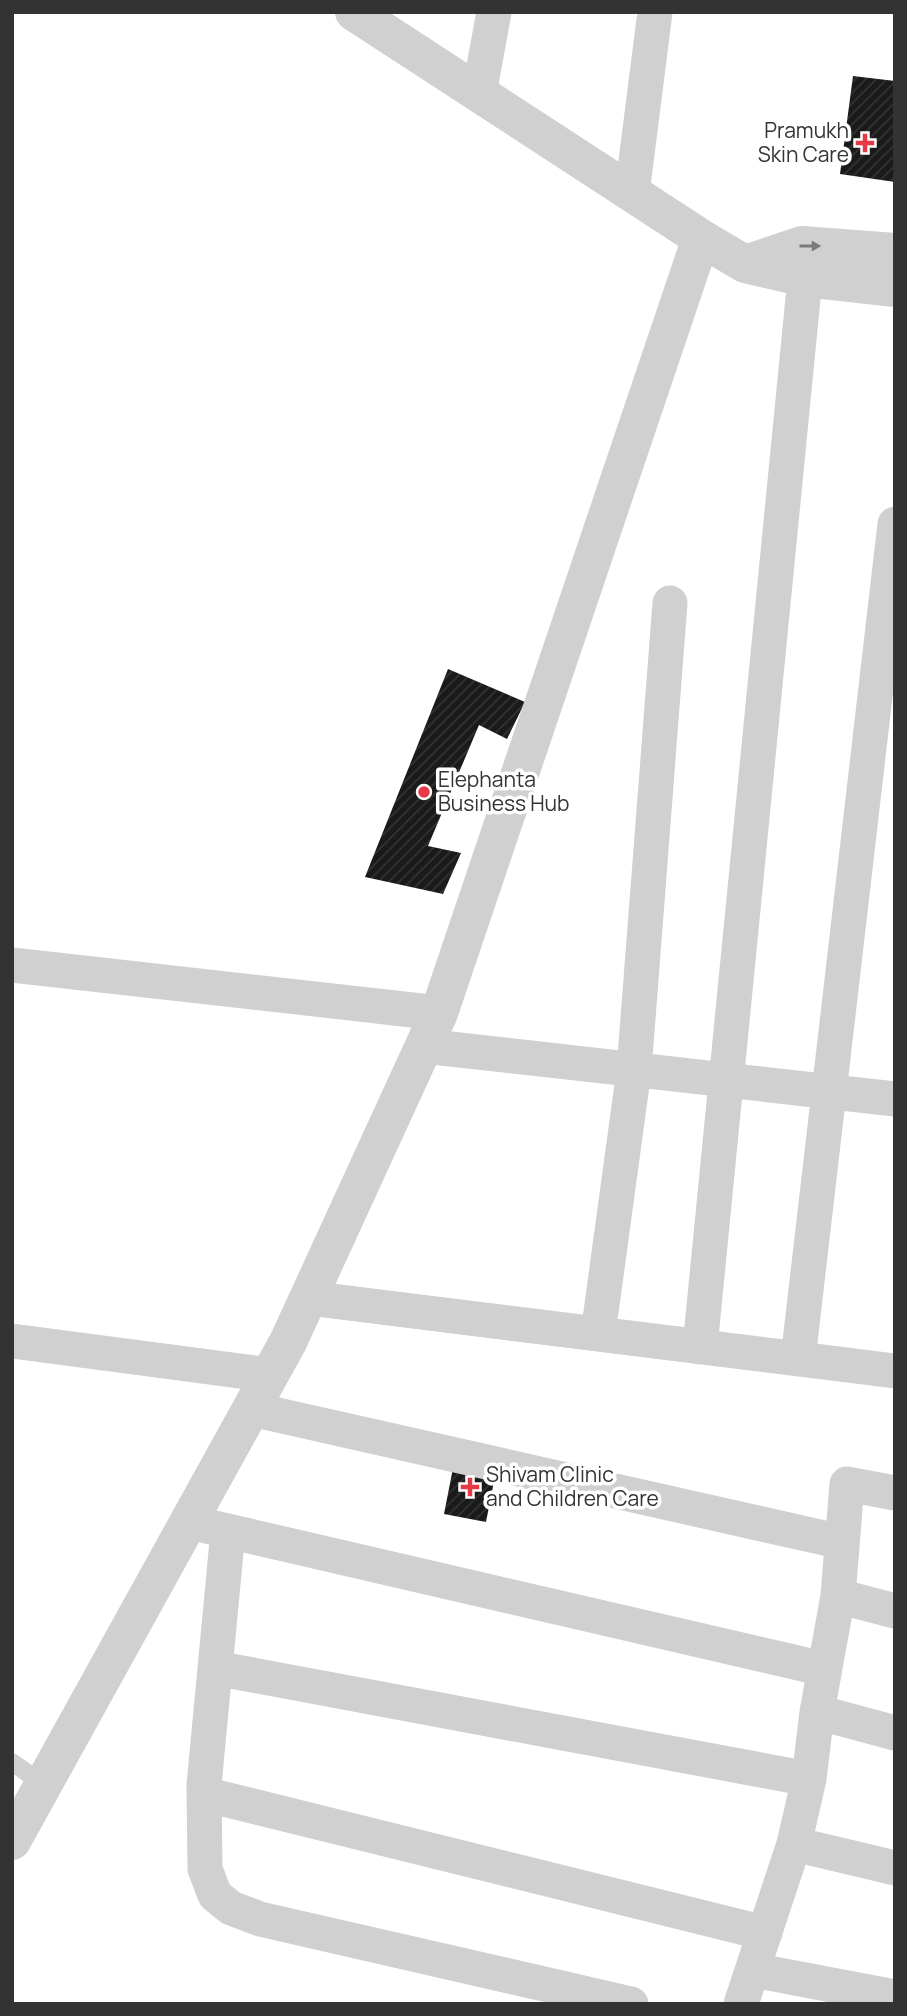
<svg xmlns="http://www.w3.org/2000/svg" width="907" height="2016" font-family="Manrope,sans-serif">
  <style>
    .building { fill: url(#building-hatch) }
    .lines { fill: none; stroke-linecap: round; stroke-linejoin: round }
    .service { stroke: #d0d0d0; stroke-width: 18 }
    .minor { stroke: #d0d0d0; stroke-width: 35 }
    .tertiary { stroke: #d0d0d0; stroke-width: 38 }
    .oneway { fill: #7a7a7a }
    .poi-dot { fill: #e63946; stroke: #fff; stroke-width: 2.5 }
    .labels { text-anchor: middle; stroke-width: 7; stroke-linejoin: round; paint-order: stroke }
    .poi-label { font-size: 21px; fill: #333; stroke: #fff; text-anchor: start }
  </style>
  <defs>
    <pattern id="building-hatch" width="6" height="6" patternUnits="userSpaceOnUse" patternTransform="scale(1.75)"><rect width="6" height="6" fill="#1a1a1a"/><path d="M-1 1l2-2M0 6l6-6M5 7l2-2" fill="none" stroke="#333"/></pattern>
  </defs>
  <rect width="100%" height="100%" fill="#fff"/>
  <!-- building -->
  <path class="building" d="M 853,76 L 895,81 L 895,182 L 840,174 Z
    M 448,669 L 525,702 L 507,739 L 479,725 L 428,846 L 461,853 L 443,894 L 365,877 Z
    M 454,1463 L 496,1471 L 486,1522 L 444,1514 Z"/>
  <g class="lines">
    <!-- service -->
    <path class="service" d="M 12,1762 L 43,1784"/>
    <!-- minor -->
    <path class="minor" d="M 479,94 L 494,12
      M 632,193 L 655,12
      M 12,965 L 439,1013
      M 424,1046 L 895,1099
      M 308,1298 L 895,1371
      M 598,1334 L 634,1070 L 670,603
      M 12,1341 L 270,1375
      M 700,1347 L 805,278
      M 798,1359 L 895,524
      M 251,1409 L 842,1542
      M 206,1526 L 824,1669
      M 228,1531 L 204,1785 L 205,1869 L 215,1895 L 231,1908 L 260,1919 L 631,2004
      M 838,1596 L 895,1611
      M 215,1668 L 809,1779
      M 817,1712 L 895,1733
      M 204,1794 L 765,1933
      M 794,1844 L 895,1868
      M 753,1970 L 895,1997
      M 741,2004 L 794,1844 L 809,1779 L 817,1712 L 838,1596 L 847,1484 L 895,1493"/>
    <!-- tertiary -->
    <path class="tertiary" d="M 354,12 L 701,238 L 745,264 L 805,278 L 895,288
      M 745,264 L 802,245 L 895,252
      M 12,1841 L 288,1342 L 439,1013 L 701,238"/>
  </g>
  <!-- one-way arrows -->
  <defs><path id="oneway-solid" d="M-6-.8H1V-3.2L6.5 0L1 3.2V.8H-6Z" transform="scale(1.75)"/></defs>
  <use class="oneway" href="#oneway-solid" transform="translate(810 246)"/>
  <!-- markers -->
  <g class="poi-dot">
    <path d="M861.5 132.5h7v7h7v7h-7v7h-7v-7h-7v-7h7z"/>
    <circle cx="424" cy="792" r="7"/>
    <path d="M466.5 1476.5h7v7h7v7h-7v7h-7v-7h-7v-7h7z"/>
  </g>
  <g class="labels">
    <!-- poi labels -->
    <g class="poi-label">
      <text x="849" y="138" text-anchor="end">Pramukh<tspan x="849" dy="24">Skin Care</tspan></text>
      <text x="438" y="787">Elephanta<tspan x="438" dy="24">Business Hub</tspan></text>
      <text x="486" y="1482">Shivam Clinic<tspan x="486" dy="24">and Children Care</tspan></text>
    </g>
  </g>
  <!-- border -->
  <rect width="907" height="2016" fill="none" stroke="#333333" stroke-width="28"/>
</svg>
